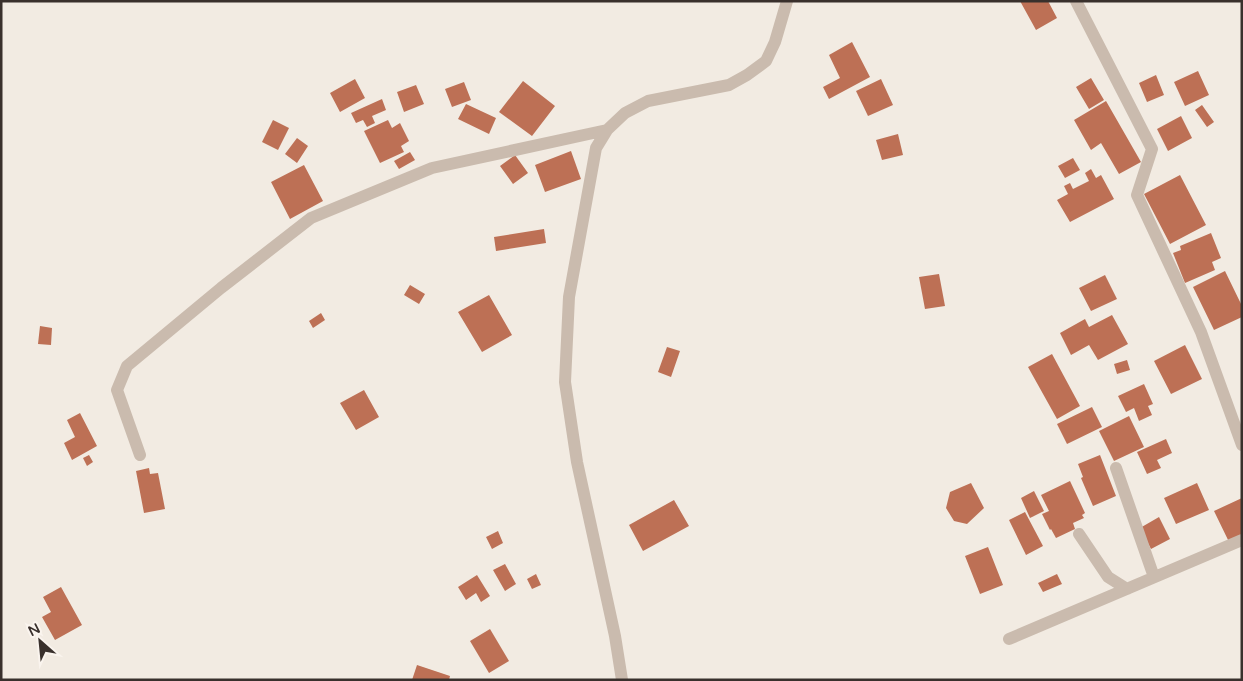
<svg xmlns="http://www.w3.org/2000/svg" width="1243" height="681" font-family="'Varela Round',sans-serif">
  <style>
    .building { fill: #bd7055 }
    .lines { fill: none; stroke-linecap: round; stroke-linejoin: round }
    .street { stroke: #cabbae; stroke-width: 12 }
  </style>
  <rect width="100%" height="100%" fill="#f2ebe2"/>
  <!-- building -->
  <path class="building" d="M 1020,1 L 1048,1 L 1057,18 L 1036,30 Z
    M 852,42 L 870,77 L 829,99 L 823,87 L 840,78 L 829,55 Z
    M 1198,71 L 1209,95 L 1185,106 L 1174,82 Z
    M 1156,75 L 1164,95 L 1147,102 L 1139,83 Z
    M 1091,78 L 1104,100 L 1089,109 L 1076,87 Z
    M 355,79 L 365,98 L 340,112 L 330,93 Z
    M 881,79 L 893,105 L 868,116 L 856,91 Z
    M 523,81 L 555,106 L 532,136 L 499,112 Z
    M 464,82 L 471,100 L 452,107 L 445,89 Z
    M 416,85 L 424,104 L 404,112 L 397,92 Z
    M 382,99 L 386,110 L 372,116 L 375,123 L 367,127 L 363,120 L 356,123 L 351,113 Z
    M 1106,101 L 1141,162 L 1119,174 L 1101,143 L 1091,150 L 1074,120 Z
    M 466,104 L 496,118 L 489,134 L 458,119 Z
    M 1202,105 L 1214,122 L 1207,127 L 1195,110 Z
    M 1181,116 L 1192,138 L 1168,151 L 1157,129 Z
    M 273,120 L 289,128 L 278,150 L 262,142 Z
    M 388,120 L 392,128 L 400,123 L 409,141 L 401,146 L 404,152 L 380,163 L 364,131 Z
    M 898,134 L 903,155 L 882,160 L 876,140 Z
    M 297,138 L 308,146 L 297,163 L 285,154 Z
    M 571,151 L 581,179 L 545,192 L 535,165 Z
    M 410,152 L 415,160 L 399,169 L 394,161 Z
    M 515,155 L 528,173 L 513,184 L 500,166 Z
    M 1073,158 L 1080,170 L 1065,178 L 1058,166 Z
    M 304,165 L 323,201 L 290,219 L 271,182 Z
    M 1091,169 L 1096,178 L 1101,175 L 1114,199 L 1070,222 L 1057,200 L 1068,194 L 1064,186 L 1070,183 L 1073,189 L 1089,181 L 1085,173 Z
    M 1180,175 L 1206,225 L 1170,244 L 1144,194 Z
    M 544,229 L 546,243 L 496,251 L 494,237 Z
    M 1211,233 L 1221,258 L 1212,262 L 1215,270 L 1185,283 L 1173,253 L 1181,250 L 1180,246 Z
    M 1225,271 L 1242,306 L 1242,317 L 1214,330 L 1193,287 Z
    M 939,274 L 945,306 L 925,309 L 919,277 Z
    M 1105,275 L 1117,299 L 1091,311 L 1079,288 Z
    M 410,285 L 425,294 L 419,304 L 404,295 Z
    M 489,295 L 512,335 L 482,352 L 458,312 Z
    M 321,313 L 325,320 L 313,328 L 309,321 Z
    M 1112,315 L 1128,344 L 1098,360 L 1089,345 L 1071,355 L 1060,333 L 1085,319 L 1089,327 Z
    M 40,326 L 52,328 L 51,345 L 38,344 Z
    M 1185,345 L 1202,379 L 1171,394 L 1154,361 Z
    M 667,347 L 680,351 L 671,377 L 658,372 Z
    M 1052,354 L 1080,406 L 1057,419 L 1028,367 Z
    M 1127,360 L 1130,370 L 1117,374 L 1114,364 Z
    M 1144,384 L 1153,404 L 1148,406 L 1152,415 L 1139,421 L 1134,408 L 1126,412 L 1118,396 Z
    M 364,390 L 379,417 L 356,430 L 340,403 Z
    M 1092,407 L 1102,427 L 1067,444 L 1057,424 Z
    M 80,413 L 97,446 L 72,460 L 64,443 L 75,437 L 67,420 Z
    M 1129,416 L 1144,447 L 1114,461 L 1099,431 Z
    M 1166,439 L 1172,453 L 1157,460 L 1161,468 L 1147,474 L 1137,452 Z
    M 89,455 L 93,462 L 87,466 L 83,458 Z
    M 1100,455 L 1116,496 L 1093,506 L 1081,478 L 1083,477 L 1078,464 Z
    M 149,468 L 150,474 L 158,473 L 165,509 L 144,513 L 136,471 Z
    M 1070,481 L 1085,513 L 1082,515 L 1084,518 L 1073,523 L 1075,529 L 1056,538 L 1051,529 L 1050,530 L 1042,514 L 1049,511 L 1041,495 Z
    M 971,483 L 984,508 L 967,524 L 954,521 L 946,508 L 950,492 Z
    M 1197,483 L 1209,510 L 1176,524 L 1164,498 Z
    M 1034,491 L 1044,511 L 1030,518 L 1021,498 Z
    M 1242,498 L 1242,538 L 1230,544 L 1214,511 Z
    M 674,500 L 689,526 L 643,551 L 629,525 Z
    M 1025,512 L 1043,546 L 1026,555 L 1009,520 Z
    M 1159,517 L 1170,539 L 1151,549 L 1140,528 Z
    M 498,531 L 503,543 L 492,549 L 486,537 Z
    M 988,547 L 1003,585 L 980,594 L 965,556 Z
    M 505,564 L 516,584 L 505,591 L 493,570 Z
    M 536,574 L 541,585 L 532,589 L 527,579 Z
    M 1057,574 L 1062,584 L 1043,592 L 1038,583 Z
    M 477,575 L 490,596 L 481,602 L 476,593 L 466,600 L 458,587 Z
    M 61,587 L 82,625 L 55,640 L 42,617 L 51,612 L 43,597 Z
    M 490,629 L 509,661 L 489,673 L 470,641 Z
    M 417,665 L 450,676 L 449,680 L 412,680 Z"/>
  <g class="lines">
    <!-- street -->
    <path class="street" d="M 1076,1 L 1152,149 L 1137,195 L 1201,332 L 1242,445
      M 140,455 L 117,390 L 127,366 L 221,288 L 311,218 L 432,168 L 607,130
      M 1116,468 L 1154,577
      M 1079,534 L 1108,577 L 1127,589
      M 1009,639 L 1242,540
      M 622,680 L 615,636 L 577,462 L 565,382 L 569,297 L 596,148 L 607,130 L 625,113 L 648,101 L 729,85 L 747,75 L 766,61 L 775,42 L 787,1"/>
  </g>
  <!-- border -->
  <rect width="1243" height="681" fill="none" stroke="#39302c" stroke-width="5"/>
  <!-- north arrow -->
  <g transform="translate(40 641) rotate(333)" stroke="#faf4ee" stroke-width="4" paint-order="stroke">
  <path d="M0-4L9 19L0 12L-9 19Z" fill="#39302c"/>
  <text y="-8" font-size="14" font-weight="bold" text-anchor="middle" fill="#39302c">N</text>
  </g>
</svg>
